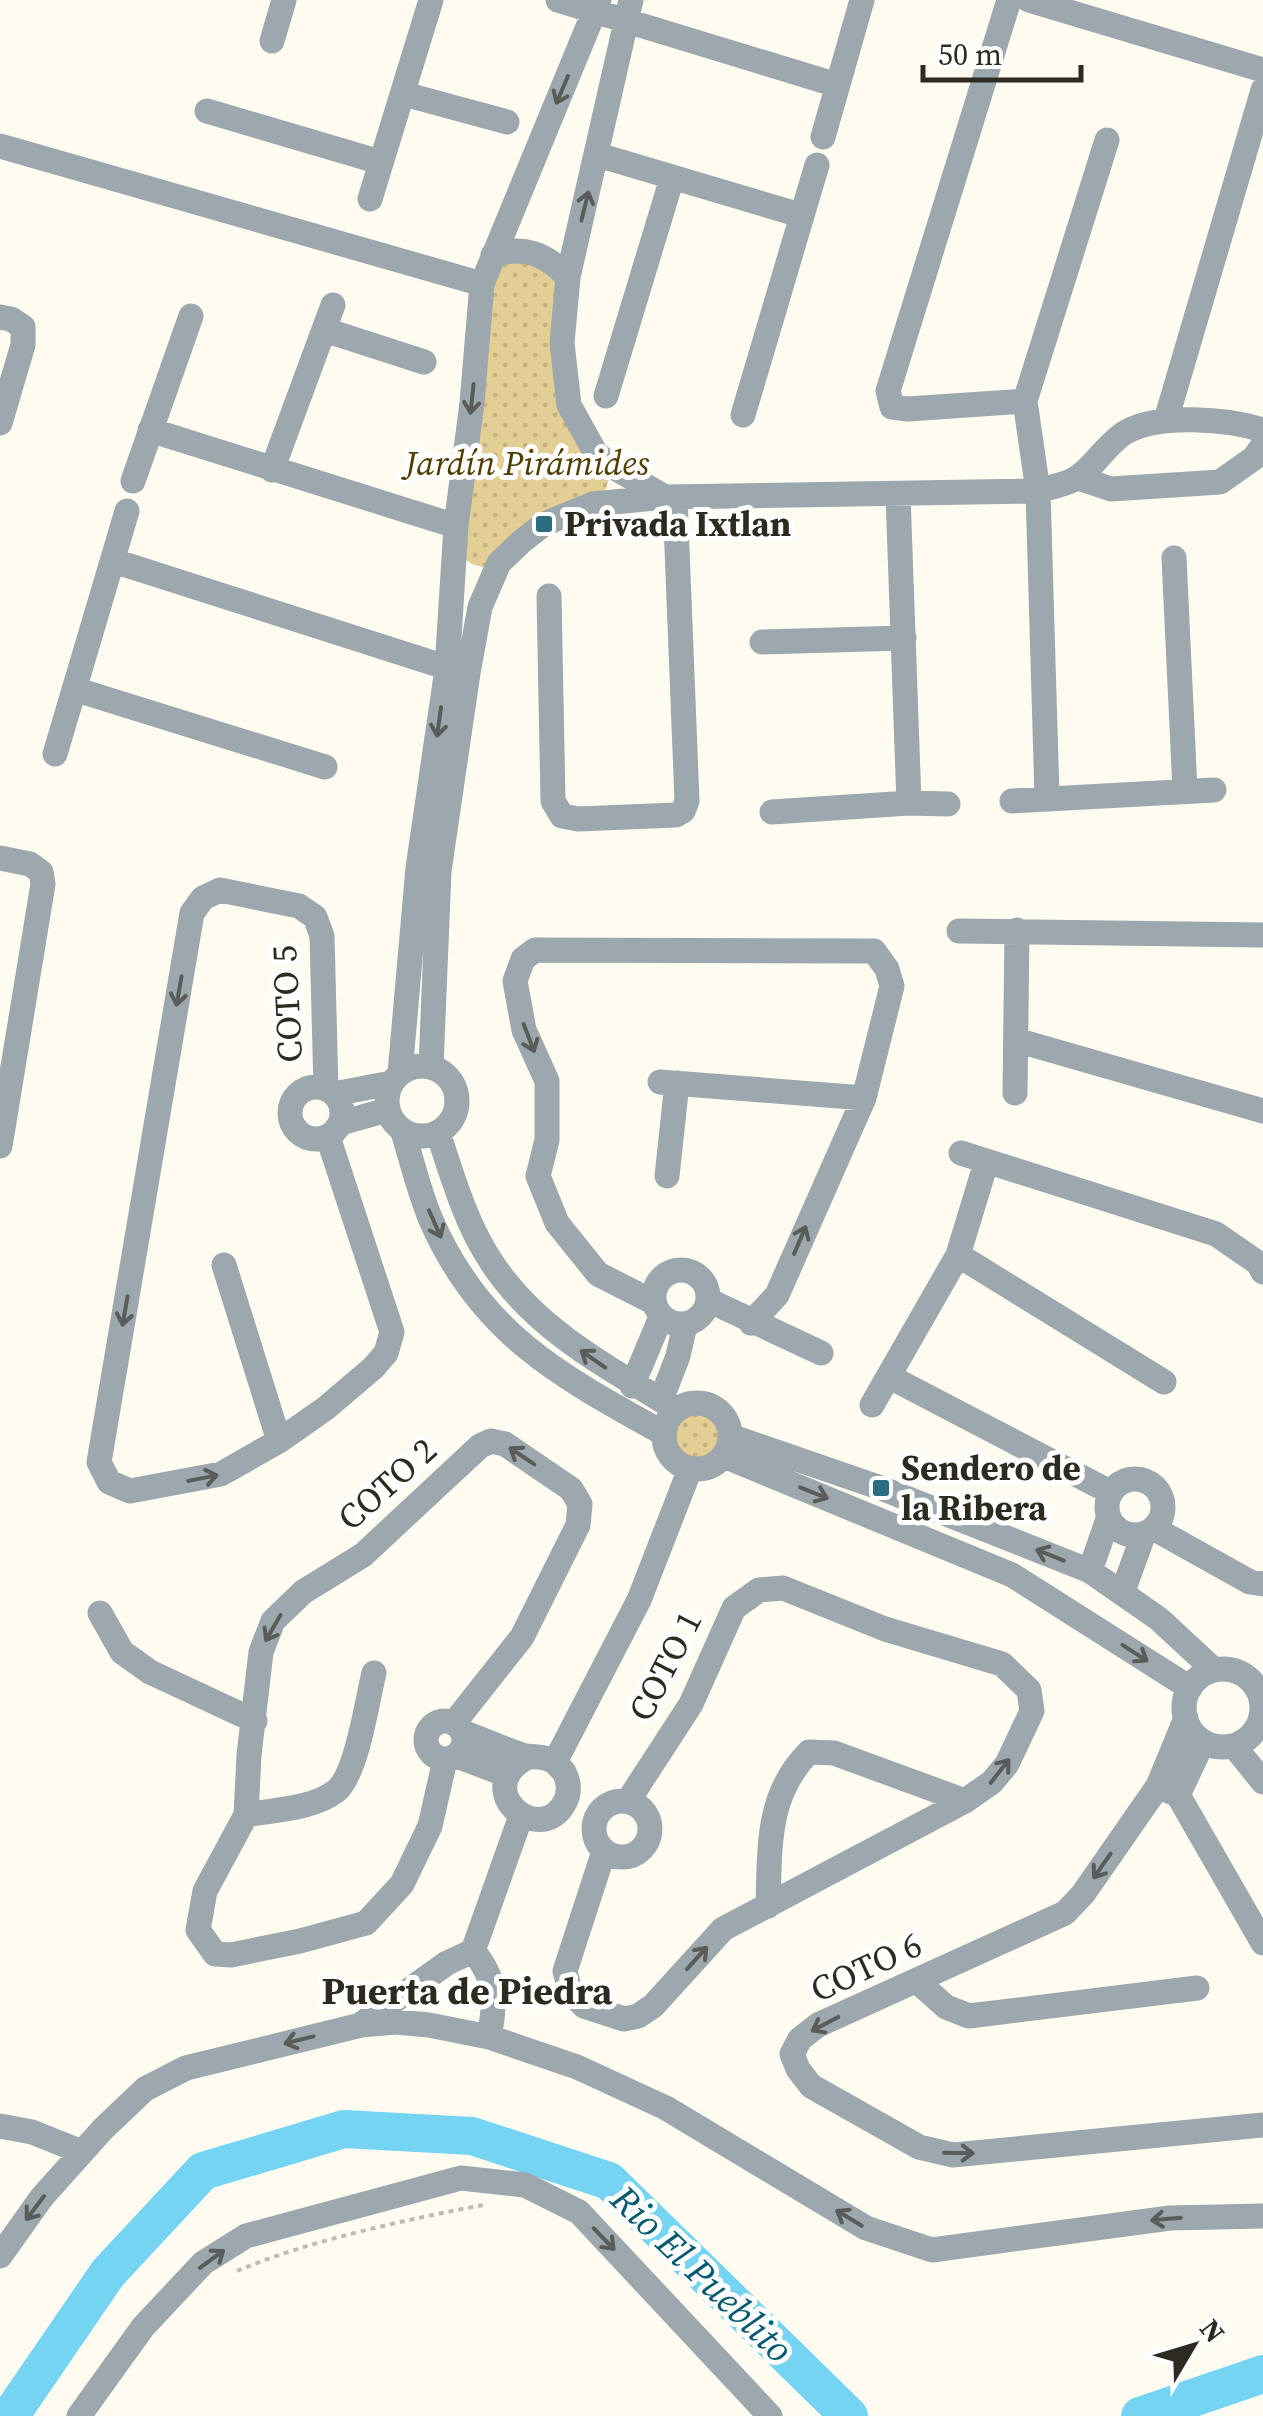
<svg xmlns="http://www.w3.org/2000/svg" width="1263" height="2416" font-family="'Source Serif 4',serif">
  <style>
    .garden { fill: url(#garden-dots) }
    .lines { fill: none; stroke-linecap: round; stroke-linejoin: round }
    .river { stroke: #76d4f3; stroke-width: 38 }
    .path { stroke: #bebbb1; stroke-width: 4; stroke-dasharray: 5 5; stroke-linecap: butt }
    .minor { stroke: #9ca8ad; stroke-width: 25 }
    .oneway { stroke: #595c58 }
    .poi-dot { fill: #2c6c80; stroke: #fff; stroke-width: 4 }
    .labels { text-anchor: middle; stroke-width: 10; stroke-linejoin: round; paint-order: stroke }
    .park-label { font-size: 35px; font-style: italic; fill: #503e00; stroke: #fff }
    .poi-label { font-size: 35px; font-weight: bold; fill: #2d2a20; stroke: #fff; text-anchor: start }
    .street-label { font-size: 35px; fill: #2d2a20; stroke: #fff }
    .neighbourhood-label { font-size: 38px; font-weight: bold; fill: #2d2a20; stroke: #fff }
    .water-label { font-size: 38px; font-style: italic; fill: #06596e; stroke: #fff }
  </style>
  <defs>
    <pattern id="garden-dots" width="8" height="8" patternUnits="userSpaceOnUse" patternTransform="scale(2.5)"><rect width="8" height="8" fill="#e3ce94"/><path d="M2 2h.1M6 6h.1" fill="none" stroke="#c3b17f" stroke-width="1.8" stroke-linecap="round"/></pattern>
  </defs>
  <rect width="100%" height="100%" fill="#fefbf1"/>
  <!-- garden -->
  <path class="garden" d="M 493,255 L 555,264 L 569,405 L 609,479 L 605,492 L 489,567 C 473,568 467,561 457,550 Z
    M663 1435a32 32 0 1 1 64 0a32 32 0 1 1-64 0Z"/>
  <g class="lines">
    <!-- river -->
    <path class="river" d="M 10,2416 L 108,2273 L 203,2171 L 344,2129 L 472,2136 L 609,2181 L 849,2416
      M 1140,2416 L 1263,2374"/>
    <!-- path -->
    <path class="path" d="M 237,2271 C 310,2240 405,2220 483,2205"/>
    <!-- minor -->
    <path class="minor" d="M 558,0 L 837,85
      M 631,0 L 568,277 L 562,343 L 569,405 L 595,452 L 608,464 L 665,497
      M 1009,0 L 888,391 L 892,407 L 908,409 L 1025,401
      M 1029,0 L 1263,70
      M 272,41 L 284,0
      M 404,94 L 507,122
      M 207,111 L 380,162
      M 823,137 L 862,0
      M 0,146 L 482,284
      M 598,155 L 800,215
      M 370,199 L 431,0
      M 493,255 C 524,245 546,254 568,277
      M 0,317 L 11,319 L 23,327 L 23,345 L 0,423
      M 325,330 L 424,362
      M 606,396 L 672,178
      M 743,415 L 817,165
      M 1166,420 L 1263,90
      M 150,430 L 456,526
      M 272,470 L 333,305
      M 1078,478 L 1111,489 L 1220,482 L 1254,458 L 1263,445
      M 133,481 L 191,316
      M 898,495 L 909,803
      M 1174,558 L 1185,790
      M 114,561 L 461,672
      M 549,596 L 553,801 L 562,816 L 578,819 L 676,815 L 683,811 L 687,801 L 675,498
      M 762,642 L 904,638
      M 74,689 L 325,767
      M 55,754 L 127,511
      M 1047,797 L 1038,491 L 1025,401 L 1107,140
      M 1012,801 L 1214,790
      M 772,812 L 909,803 L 948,804
      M 0,858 L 30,864 L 41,872 L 43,884 L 0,1146
      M 959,931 L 1263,935
      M 1016,1040 L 1263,1111
      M387 1101a35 35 0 1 1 70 0a35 35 0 1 1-70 0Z
      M 431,1067 L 439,871 L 468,673 L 480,607 L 499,563 L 521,542 L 544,524 L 593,504 L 665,497 L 1038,491 C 1050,487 1064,485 1075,479 C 1092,470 1107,443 1126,432 C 1159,413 1228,419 1263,430
      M 400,1073 L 418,868 L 447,669 L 456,526 L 472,403 L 482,284 L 599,0
      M 660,1082 L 864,1098
      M290 1113a26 26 0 1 1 52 0a26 26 0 1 1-52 0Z
      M 326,1089 L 322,936 L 315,917 L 299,906 L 220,890 L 203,898 L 192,913 L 99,1462 L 109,1482 L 130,1491 L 221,1474 L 279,1441 L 326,1408 L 373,1368 L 386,1353 L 392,1332 L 328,1137
      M 1015,1093 L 1017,930
      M 334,1094 L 391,1083
      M 341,1123 L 387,1110
      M 403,1132 C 412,1161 419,1192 431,1220 C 480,1333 560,1376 663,1433
      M 438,1133 C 452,1174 464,1218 487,1255 C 531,1328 606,1366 676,1409
      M 961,1153 L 1216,1234 L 1258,1263 L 1263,1272
      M 667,1176 L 677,1083
      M 958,1255 L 1164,1382
      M 224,1265 L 279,1441
      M654 1297a27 27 0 1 1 54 0a27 27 0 1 1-54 0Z
      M 708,1300 L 821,1353
      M 653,1302 L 598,1274 L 557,1223 L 538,1176 L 547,1140 L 547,1081 L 524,1030 L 515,981 L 523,959 L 535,950 L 874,951 L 887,969 L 892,986 L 864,1098 L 777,1295 L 751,1323
      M 890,1377 L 1110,1492
      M 632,1386 L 661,1317
      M 661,1400 L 678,1356 L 685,1325
      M664 1436a33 33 0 1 1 66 0a33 33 0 1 1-66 0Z
      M 872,1405 L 958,1255 L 986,1163
      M 730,1436 L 881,1488 L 1090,1571 L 1159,1619 L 1214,1670
      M 724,1456 L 1012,1575 L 1190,1688
      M1107 1507a28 28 0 1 1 56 0a28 28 0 1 1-56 0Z
      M 1155,1529 L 1250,1582 L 1263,1584
      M 1090,1571 L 1108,1519
      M 1123,1591 L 1143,1536
      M 100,1613 L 122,1652 L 150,1672 L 255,1721
      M1184 1708a39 39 0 1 1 78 0a39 39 0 1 1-78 0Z
      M 1186,1718 L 1158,1786 L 1083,1894 L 1065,1913 L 818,2025 L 800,2039 L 792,2054 L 798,2069 L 811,2086 L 919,2147 L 953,2155 L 1263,2125
      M426 1740a19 19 0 1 1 38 0a19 19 0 1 1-38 0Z
      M 463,1732 C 483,1740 502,1748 522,1755 C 533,1758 543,1755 553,1761 C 555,1762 562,1770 564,1772 C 569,1781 570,1793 565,1802 C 540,1850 468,1788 528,1757
      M 1234,1746 L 1263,1782
      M 457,1756 L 507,1775
      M 445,1760 L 430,1826 L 402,1884 L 366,1923 L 300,1941 L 231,1955 L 215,1954 L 198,1930 L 205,1891 L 246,1815 L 249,1755 L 261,1652 L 273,1621 L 303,1592 L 363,1555 L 480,1446 L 491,1441 L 505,1444 L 571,1489 L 580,1504 L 578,1525 L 522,1637 L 454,1723
      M 555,1762 L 639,1600 L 690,1469
      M 1158,1786 L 1178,1795 L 1263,1943
      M 1178,1795 L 1203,1742
      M594 1829a28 28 0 1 1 56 0a28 28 0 1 1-56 0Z
      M 246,1815 C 273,1810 313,1809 336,1791 C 357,1774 367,1701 374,1673
      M 604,1851 L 565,1971 L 570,1991 L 584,2006 L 624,2019 L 638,2016 L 653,2006 L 723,1929 L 965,1801 L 992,1782 L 1007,1764 L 1032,1711 L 1029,1690 L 1002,1664 L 885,1629 L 783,1588 L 759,1590 L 734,1608 L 691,1704 L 628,1801
      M 768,1906 C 770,1848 766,1795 809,1752 L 834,1753 L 965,1801
      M 473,1951 L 521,1816
      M 918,1982 L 946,2007 L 969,2016 L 1197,1988
      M 363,2023 L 447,1963 L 473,1951 C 497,1979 496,2002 489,2037
      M 0,2126 L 32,2132 L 82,2152
      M 0,2256 L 42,2197 L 103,2129 L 145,2089 L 186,2068 L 361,2025 L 395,2022 L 429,2025 L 489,2037 L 577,2067 L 666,2108 L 866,2228 L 932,2250 L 1170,2218 L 1263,2216
      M 79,2416 L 143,2327 L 203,2263 L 246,2236 L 461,2178 L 525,2185 L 579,2212 L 770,2416"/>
  </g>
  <!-- one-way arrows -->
  <defs><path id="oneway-shaft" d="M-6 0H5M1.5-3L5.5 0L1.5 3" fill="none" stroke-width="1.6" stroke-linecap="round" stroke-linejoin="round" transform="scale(2.5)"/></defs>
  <g class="oneway">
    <use href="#oneway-shaft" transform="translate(562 90) rotate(113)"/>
    <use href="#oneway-shaft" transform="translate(585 206) rotate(-76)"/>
    <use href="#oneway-shaft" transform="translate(472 399) rotate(96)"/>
    <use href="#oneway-shaft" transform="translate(439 722) rotate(98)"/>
    <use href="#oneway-shaft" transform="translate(179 991) rotate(100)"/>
    <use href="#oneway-shaft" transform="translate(529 1038) rotate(69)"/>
    <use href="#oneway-shaft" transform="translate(435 1224) rotate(66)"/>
    <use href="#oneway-shaft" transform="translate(800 1240) rotate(-67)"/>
    <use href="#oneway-shaft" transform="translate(125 1311) rotate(100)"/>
    <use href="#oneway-shaft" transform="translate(593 1359) rotate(-145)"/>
    <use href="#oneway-shaft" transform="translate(522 1456) rotate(-146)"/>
    <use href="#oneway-shaft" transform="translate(203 1478) rotate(-11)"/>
    <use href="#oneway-shaft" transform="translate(814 1493) rotate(22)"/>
    <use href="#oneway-shaft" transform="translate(1050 1555) rotate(-158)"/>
    <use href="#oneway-shaft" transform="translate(273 1628) rotate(120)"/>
    <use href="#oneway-shaft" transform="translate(1135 1653) rotate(33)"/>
    <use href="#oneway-shaft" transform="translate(1000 1771) rotate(-52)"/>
    <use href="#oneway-shaft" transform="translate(1102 1866) rotate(125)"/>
    <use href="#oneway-shaft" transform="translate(697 1958) rotate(-48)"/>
    <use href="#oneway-shaft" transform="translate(825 2024) rotate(152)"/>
    <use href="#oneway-shaft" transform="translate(299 2040) rotate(166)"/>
    <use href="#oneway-shaft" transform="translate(959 2153) rotate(1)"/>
    <use href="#oneway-shaft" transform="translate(35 2208) rotate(127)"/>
    <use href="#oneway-shaft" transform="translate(849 2218) rotate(-149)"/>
    <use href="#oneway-shaft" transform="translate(1166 2219) rotate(175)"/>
    <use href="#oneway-shaft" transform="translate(604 2239) rotate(46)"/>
    <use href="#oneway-shaft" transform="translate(212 2259) rotate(-36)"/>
  </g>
  <!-- markers -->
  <g class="poi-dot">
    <rect x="534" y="514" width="20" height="20" rx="5"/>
    <rect x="871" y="1478" width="20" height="20" rx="5"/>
  </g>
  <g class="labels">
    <!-- park labels -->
    <g class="park-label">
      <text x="527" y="475">Jardín Pirámides</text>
    </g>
    <!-- poi labels -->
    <g class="poi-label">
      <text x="564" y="536">Privada Ixtlan</text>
      <text x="901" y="1480">Sendero de<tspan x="901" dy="40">la Ribera</tspan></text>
    </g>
    <!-- street labels -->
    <g class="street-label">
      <text transform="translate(287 1004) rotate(-93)" y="12">COTO 5</text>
      <text transform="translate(387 1484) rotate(-42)" y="12">COTO 2</text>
      <text transform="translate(665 1666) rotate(-63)" y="12">COTO 1</text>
      <text transform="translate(866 1967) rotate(-25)" y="12">COTO 6</text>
    </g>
    <!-- neighbourhood labels -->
    <g class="neighbourhood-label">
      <text x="467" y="2004">Puerta de Piedra</text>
    </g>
    <!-- water labels -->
    <g class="water-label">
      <text transform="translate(702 2274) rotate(44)" y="13">Rio El Pueblito</text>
    </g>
  </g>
  <!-- north arrow -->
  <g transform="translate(1193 2346) rotate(52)" stroke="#ffffff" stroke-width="8" paint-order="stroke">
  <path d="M0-8L18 38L0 25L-18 38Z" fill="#2d2a20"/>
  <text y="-15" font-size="28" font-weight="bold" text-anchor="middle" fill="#2d2a20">N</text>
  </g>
  <!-- scale -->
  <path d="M923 65v15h158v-15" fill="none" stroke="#2d2a20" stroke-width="5"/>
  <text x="938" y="65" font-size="30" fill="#2d2a20" stroke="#ffffff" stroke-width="8" paint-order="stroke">50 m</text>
</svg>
